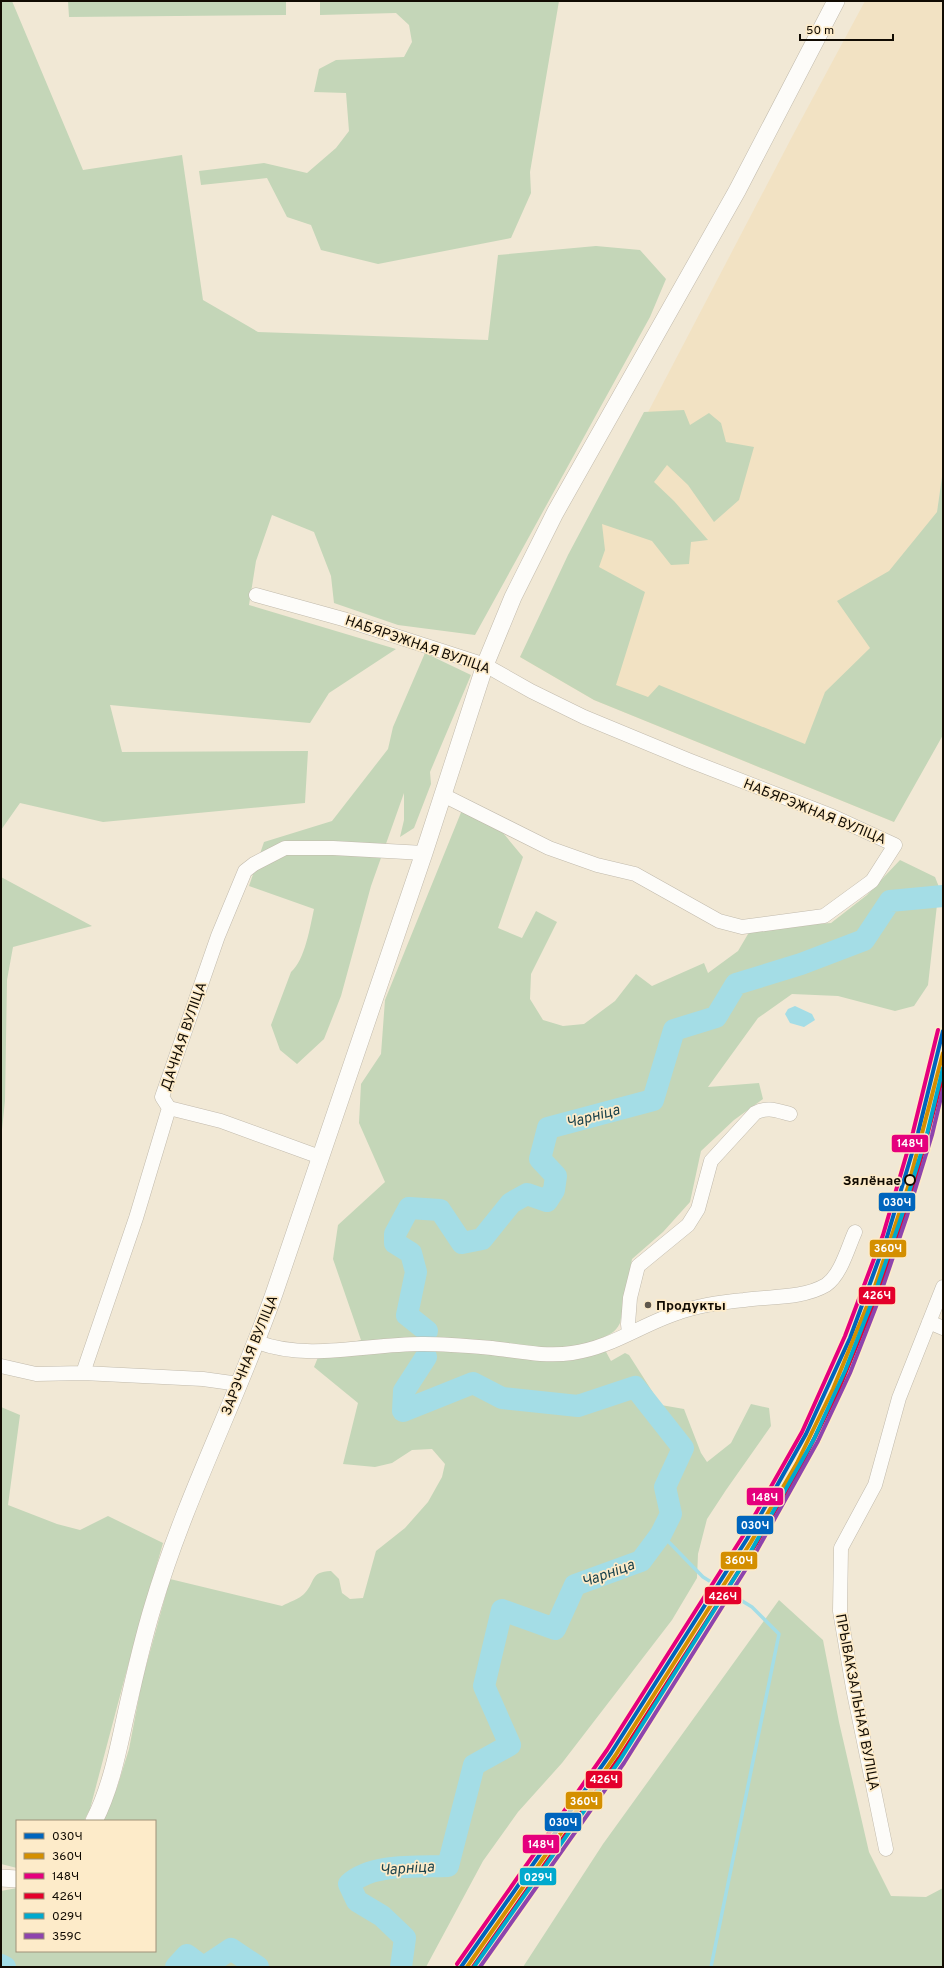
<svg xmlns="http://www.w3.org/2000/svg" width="944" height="1968" font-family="Overpass,sans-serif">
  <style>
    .built { fill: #f2e2c3 }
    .green { fill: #c4d6b8 }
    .water { fill: #a4dde6 }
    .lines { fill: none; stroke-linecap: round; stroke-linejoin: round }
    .stream { stroke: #a4dde6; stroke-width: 3.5 }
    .river { stroke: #a4dde6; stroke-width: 22 }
    .minor-casing { stroke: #c1baac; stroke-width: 15 }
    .tertiary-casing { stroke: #c1baac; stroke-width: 18 }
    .minor { stroke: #fdfcf9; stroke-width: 14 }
    .tertiary { stroke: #fdfcf9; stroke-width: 17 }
    .rail-1-casing { stroke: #fdebc9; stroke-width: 7 }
    .rail-2-casing { stroke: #fdebc9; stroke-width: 7 }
    .rail-3-casing { stroke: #fdebc9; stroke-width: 7 }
    .rail-4-casing { stroke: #fdebc9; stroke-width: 7 }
    .rail-5-casing { stroke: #fdebc9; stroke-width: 7 }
    .rail-6-casing { stroke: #fdebc9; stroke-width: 7 }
    .rail-1 { stroke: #0065bd; stroke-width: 4 }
    .rail-2 { stroke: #d48f00; stroke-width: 4 }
    .rail-3 { stroke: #e5007d; stroke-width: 4 }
    .rail-4 { stroke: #e4002b; stroke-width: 4 }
    .rail-5 { stroke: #00a9ce; stroke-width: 4 }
    .rail-6 { stroke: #8e44ad; stroke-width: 4 }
    .stop-dot { fill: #fdebc9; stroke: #110b02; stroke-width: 2 }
    .poi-dot { fill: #5f584c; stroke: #fdebc9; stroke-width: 1.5 }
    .labels { text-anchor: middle; stroke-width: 3.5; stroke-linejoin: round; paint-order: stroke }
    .street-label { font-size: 14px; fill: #110b02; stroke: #fdebc9 }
    .stop-label { font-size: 14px; font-weight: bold; fill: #110b02; stroke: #fdebc9; text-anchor: end }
    .poi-label { font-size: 14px; font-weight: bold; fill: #110b02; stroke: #fdebc9; text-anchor: start }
    .water-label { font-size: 15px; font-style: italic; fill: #1b434d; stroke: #fdebc9 }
    .line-badge { stroke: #fdebc9; stroke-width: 1.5 }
    .badge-label { font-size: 11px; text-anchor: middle; font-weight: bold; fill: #fff }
  </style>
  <rect width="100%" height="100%" fill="#f1e8d5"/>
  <!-- built -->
  <path class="built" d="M 865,1 L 943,1 L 943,470 L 894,822 L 594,700 L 520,657 L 794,133 Z"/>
  <!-- green -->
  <path class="green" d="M 1,1 L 12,1 L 83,170 L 182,155 L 203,300 L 258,332 L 488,340 L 498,255 L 596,246 L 640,250 L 666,279 L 650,317 L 475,635 L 398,625 L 334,603 L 331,576 L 314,532 L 272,515 L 256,561 L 249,605 L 396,649 L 329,693 L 310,723 L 110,705 L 122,752 L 308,751 L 305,803 L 103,822 L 20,803 L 1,830 Z
    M 68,1 L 286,1 L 286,15 L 69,17 Z
    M 320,1 L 559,1 L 530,172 L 531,193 L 511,238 L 378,264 L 321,250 L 311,225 L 287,217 L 267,178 L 201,185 L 199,171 L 264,163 L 307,173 L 336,148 L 349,131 L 346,93 L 314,92 L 319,69 L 336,60 L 404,57 L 412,42 L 409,25 L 396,13 L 320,15 Z
    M 684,410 L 690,425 L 709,413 L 721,423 L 726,442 L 754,447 L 739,500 L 714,522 L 688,485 L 667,465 L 654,482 L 674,501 L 708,540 L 691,542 L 689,564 L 671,565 L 652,541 L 602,524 L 605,550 L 599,567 L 645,592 L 616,685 L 648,697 L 659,685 L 805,744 L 825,692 L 870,648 L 837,601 L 889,571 L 937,512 L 943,470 L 943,735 L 894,822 L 594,700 L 520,657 L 568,555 L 644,412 Z
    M 425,653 L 471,675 L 430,772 L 431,784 L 414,828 L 400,837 L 404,820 L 404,793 L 371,886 L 341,996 L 324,1039 L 297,1064 L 280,1050 L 271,1025 L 291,972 C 305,960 310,927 314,909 L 249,886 L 264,842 L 332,821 L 388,749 L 393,727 Z
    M 462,810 L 499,828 L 523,857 L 498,928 L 522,938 L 536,911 L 557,922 L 531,974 L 530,999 L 543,1020 L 563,1026 L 584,1024 L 615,1001 L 636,974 L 652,986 L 704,963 L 708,973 L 738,951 L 751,929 L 831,923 L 867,895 L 900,860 L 935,877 L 939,887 L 928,985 L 914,1006 L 895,1011 L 838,996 L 792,994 L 758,1018 L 708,1087 L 759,1083 L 763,1099 L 734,1120 L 701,1151 L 690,1202 L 663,1232 L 632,1259 L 620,1323 C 615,1333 609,1335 599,1339 L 611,1361 L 625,1353 L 629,1355 L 661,1405 L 684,1409 L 701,1453 L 707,1462 L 731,1443 L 751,1404 L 769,1408 L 771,1426 L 726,1490 L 707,1519 L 698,1554 L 697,1578 L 672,1620 L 562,1763 L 518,1812 L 483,1861 L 426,1967 L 1,1967 L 1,1891 L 17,1888 L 17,1951 L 155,1951 L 155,1821 L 103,1821 L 117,1788 L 129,1749 L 142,1681 L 170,1579 L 282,1606 C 289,1602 299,1599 304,1594 C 316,1582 309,1572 331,1571 L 339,1579 L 342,1593 L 350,1599 L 363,1598 L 376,1551 L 405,1528 L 428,1502 L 442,1477 L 445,1464 L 432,1449 L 412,1450 L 392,1463 L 375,1467 L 343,1464 L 358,1403 L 314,1367 L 321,1350 L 361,1340 L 333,1259 L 338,1225 L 385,1182 L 359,1123 L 361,1084 L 381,1054 L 385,1000 Z
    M 1,877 L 92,926 L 13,947 L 7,980 L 5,1101 L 1,1139 Z
    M 1,1407 L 20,1415 L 8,1505 L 57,1524 L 80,1530 L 108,1516 L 163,1543 L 126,1673 L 90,1809 L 84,1821 L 17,1821 L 17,1868 L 1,1864 Z
    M 779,1600 L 823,1640 L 839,1722 L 869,1852 L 891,1896 L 926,1897 L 943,1888 L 943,1967 L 523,1967 L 603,1844 Z"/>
  <!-- water -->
  <path class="water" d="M 795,1006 L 812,1014 L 815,1020 L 804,1027 L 790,1023 L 785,1014 L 788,1009 Z"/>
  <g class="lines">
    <!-- stream -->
    <path class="stream" d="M 661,1534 L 703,1577 L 752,1607 L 779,1634 L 711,1967"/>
    <!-- river -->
    <path class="river" d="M 427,1331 L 407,1315 L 416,1272 L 411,1253 L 395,1243 L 395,1234 L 409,1208 L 440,1210 L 462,1243 L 482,1239 L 511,1203 L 527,1194 L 547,1201 L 554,1190 L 556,1176 L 540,1159 L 548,1128 L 653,1100 L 674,1030 L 716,1017 L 736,984 L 801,964 L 864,940 L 890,901 L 943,896
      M 1,1965 L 5,1967
      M 176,1967 L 187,1955 L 203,1967
      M 204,1967 L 231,1949 L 258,1967
      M 401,1967 L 405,1938 L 382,1916 L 357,1901 L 349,1884 C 372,1863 417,1867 448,1866 L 474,1765 L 510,1745 L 484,1686 L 502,1610 L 555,1629 L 575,1585 L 641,1561 L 661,1534 L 671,1514 L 665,1487 L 683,1448 L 635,1387 L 578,1406 L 502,1398 L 473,1383 L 403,1411 L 404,1391 L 426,1357"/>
    <defs>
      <path id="minor" d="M 256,595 L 343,619 L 485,665 L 531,691 L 584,717 L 688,760 L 832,816 L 895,845 L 872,881 L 824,916 L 742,927 L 719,921 L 635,874 L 597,865 L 549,848 L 443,795
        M 169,1108 L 221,1121 L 320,1157
        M 929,1322 L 943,1328
        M 629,1333 L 628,1324 L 630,1298 L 638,1266 L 688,1225 L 698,1209 L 711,1161 L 755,1113 C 767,1106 778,1111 790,1114
        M 257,1342 C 310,1362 370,1343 424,1344 C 447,1344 469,1346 492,1348 C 518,1351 545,1357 572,1353 C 611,1348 644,1323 680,1312 C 700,1305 723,1302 744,1300 C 770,1296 802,1299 826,1285 C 841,1275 848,1247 855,1232
        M 1,1366 L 36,1374 L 83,1373 L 203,1379 L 239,1384
        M 83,1373 L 136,1218 L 169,1108 L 162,1097 L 218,936 L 245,871 L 254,864 L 285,848 L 333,848 L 424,853
        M 886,1849 L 853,1688 L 840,1611 L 841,1548 L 875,1485 L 899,1398 L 943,1287"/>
      <path id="tertiary" d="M 94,1821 C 111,1788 118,1750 126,1714 C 134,1678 142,1642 153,1606 C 185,1498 238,1397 275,1291 L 424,853 L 485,665 L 513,597 L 555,513 L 737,191 L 836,1
        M 1,1878 L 17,1879"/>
    </defs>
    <!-- minor casing -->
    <use href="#minor" class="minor-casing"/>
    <!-- tertiary casing -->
    <use href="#tertiary" class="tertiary-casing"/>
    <!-- minor -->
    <use href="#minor" class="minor"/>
    <!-- tertiary -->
    <use href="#tertiary" class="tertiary"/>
    <defs>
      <path id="rail-1" d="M 461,1967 L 611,1753 L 747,1539 L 806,1434 L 850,1338 L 887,1237 L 918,1133 L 943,1031"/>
      <path id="rail-2" d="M 467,1967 L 615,1756 L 751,1542 L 797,1463 L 833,1389 L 874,1289 L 908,1187 L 943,1053"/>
      <path id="rail-3" d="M 457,1964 L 607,1750 L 743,1536 L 802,1432 L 845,1336 L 883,1235 L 913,1132 L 938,1030"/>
      <path id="rail-4" d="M 473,1967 L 619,1758 L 756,1544 L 801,1465 L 838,1391 L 879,1291 L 913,1188 L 943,1076"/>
      <path id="rail-5" d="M 474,1967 L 620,1760 L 747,1558 L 814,1439 L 845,1371 L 872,1302 L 902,1215 L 927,1134 L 943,1068"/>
      <path id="rail-6" d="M 480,1967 L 624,1763 L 751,1561 L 818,1441 L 850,1373 L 877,1304 L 907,1216 L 932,1135 L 943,1089"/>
    </defs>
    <!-- rail-1 casing -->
    <use href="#rail-1" class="rail-1-casing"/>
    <!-- rail-2 casing -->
    <use href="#rail-2" class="rail-2-casing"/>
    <!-- rail-3 casing -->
    <use href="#rail-3" class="rail-3-casing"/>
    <!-- rail-4 casing -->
    <use href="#rail-4" class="rail-4-casing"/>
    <!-- rail-5 casing -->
    <use href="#rail-5" class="rail-5-casing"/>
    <!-- rail-6 casing -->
    <use href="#rail-6" class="rail-6-casing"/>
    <!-- rail-1 -->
    <use href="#rail-1" class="rail-1"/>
    <!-- rail-2 -->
    <use href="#rail-2" class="rail-2"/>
    <!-- rail-3 -->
    <use href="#rail-3" class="rail-3"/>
    <!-- rail-4 -->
    <use href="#rail-4" class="rail-4"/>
    <!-- rail-5 -->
    <use href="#rail-5" class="rail-5"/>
    <!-- rail-6 -->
    <use href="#rail-6" class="rail-6"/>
  </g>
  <!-- markers -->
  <circle class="stop-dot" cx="910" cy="1180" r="5"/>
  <circle class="poi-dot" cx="648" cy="1305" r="4"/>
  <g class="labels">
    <!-- street labels -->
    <g class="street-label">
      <text transform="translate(418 644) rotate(19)" y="5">НАБЯРЭЖНАЯ ВУЛІЦА</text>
      <text transform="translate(815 811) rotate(22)" y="5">НАБЯРЭЖНАЯ ВУЛІЦА</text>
      <text transform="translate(183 1036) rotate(-71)" y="5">ДАЧНАЯ ВУЛІЦА</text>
      <text transform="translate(249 1355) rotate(-68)" y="5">ЗАРЭЧНАЯ ВУЛІЦА</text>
      <text transform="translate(858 1702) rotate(79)" y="5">ПРЫВАКЗАЛЬНАЯ ВУЛІЦА</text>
    </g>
    <!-- stop labels -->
    <g class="stop-label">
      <text x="901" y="1185">Зялёнае</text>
    </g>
    <!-- poi labels -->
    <g class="poi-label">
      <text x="656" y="1310">Продукты</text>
    </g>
    <!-- water labels -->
    <g class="water-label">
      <text transform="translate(593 1116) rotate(-15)" y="5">Чарніца</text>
      <text transform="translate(608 1573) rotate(-20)" y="5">Чарніца</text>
      <text transform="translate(407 1868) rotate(-4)" y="5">Чарніца</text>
    </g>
  </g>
  <g class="line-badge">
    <rect x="891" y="1134" width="38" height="19" rx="4" fill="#e5007d"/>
    <rect x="878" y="1192" width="38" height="20" rx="4" fill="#0065bd"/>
    <rect x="869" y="1239" width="38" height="19" rx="4" fill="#d48f00"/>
    <rect x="858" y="1286" width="38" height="19" rx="4" fill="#e4002b"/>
    <rect x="746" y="1487" width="38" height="19" rx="4" fill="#e5007d"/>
    <rect x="736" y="1515" width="38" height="20" rx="4" fill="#0065bd"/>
    <rect x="720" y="1551" width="38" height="19" rx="4" fill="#d48f00"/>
    <rect x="704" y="1586" width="38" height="19" rx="4" fill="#e4002b"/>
    <rect x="585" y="1770" width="38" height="19" rx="4" fill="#e4002b"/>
    <rect x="565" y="1791" width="38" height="19" rx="4" fill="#d48f00"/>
    <rect x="544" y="1812" width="38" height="20" rx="4" fill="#0065bd"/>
    <rect x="522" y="1834" width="38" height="20" rx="4" fill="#e5007d"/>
    <rect x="519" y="1867" width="38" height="19" rx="4" fill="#00a9ce"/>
  </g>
  <g class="badge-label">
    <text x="910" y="1147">148Ч</text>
    <text x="897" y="1206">030Ч</text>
    <text x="888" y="1252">360Ч</text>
    <text x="877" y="1299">426Ч</text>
    <text x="765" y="1501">148Ч</text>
    <text x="755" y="1529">030Ч</text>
    <text x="739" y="1564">360Ч</text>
    <text x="723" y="1600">426Ч</text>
    <text x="604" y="1783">426Ч</text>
    <text x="584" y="1805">360Ч</text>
    <text x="563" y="1826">030Ч</text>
    <text x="541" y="1848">148Ч</text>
    <text x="538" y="1881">029Ч</text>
  </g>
  <!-- border -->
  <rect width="944" height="1968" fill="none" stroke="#110b02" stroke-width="4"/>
  <!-- legend -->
  <rect x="16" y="1820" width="140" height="132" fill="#fdebc9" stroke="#9f9179"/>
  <rect x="24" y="1833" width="20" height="6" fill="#0065bd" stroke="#9f9179"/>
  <text x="52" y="1840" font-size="12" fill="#110b02">030Ч</text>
  <rect x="24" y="1853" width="20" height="6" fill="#d48f00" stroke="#9f9179"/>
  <text x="52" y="1860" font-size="12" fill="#110b02">360Ч</text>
  <rect x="24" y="1873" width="20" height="6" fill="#e5007d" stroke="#9f9179"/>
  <text x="52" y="1880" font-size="12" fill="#110b02">148Ч</text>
  <rect x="24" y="1893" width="20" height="6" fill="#e4002b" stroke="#9f9179"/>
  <text x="52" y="1900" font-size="12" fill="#110b02">426Ч</text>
  <rect x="24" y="1913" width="20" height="6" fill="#00a9ce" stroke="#9f9179"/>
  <text x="52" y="1920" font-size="12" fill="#110b02">029Ч</text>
  <rect x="24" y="1933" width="20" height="6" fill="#8e44ad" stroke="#9f9179"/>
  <text x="52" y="1940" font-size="12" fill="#110b02">359С</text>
  <!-- scale -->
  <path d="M800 34v6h93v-6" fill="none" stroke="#110b02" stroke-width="2"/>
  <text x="806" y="34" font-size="12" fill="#110b02" stroke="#fdebc9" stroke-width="3" paint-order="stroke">50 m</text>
</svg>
